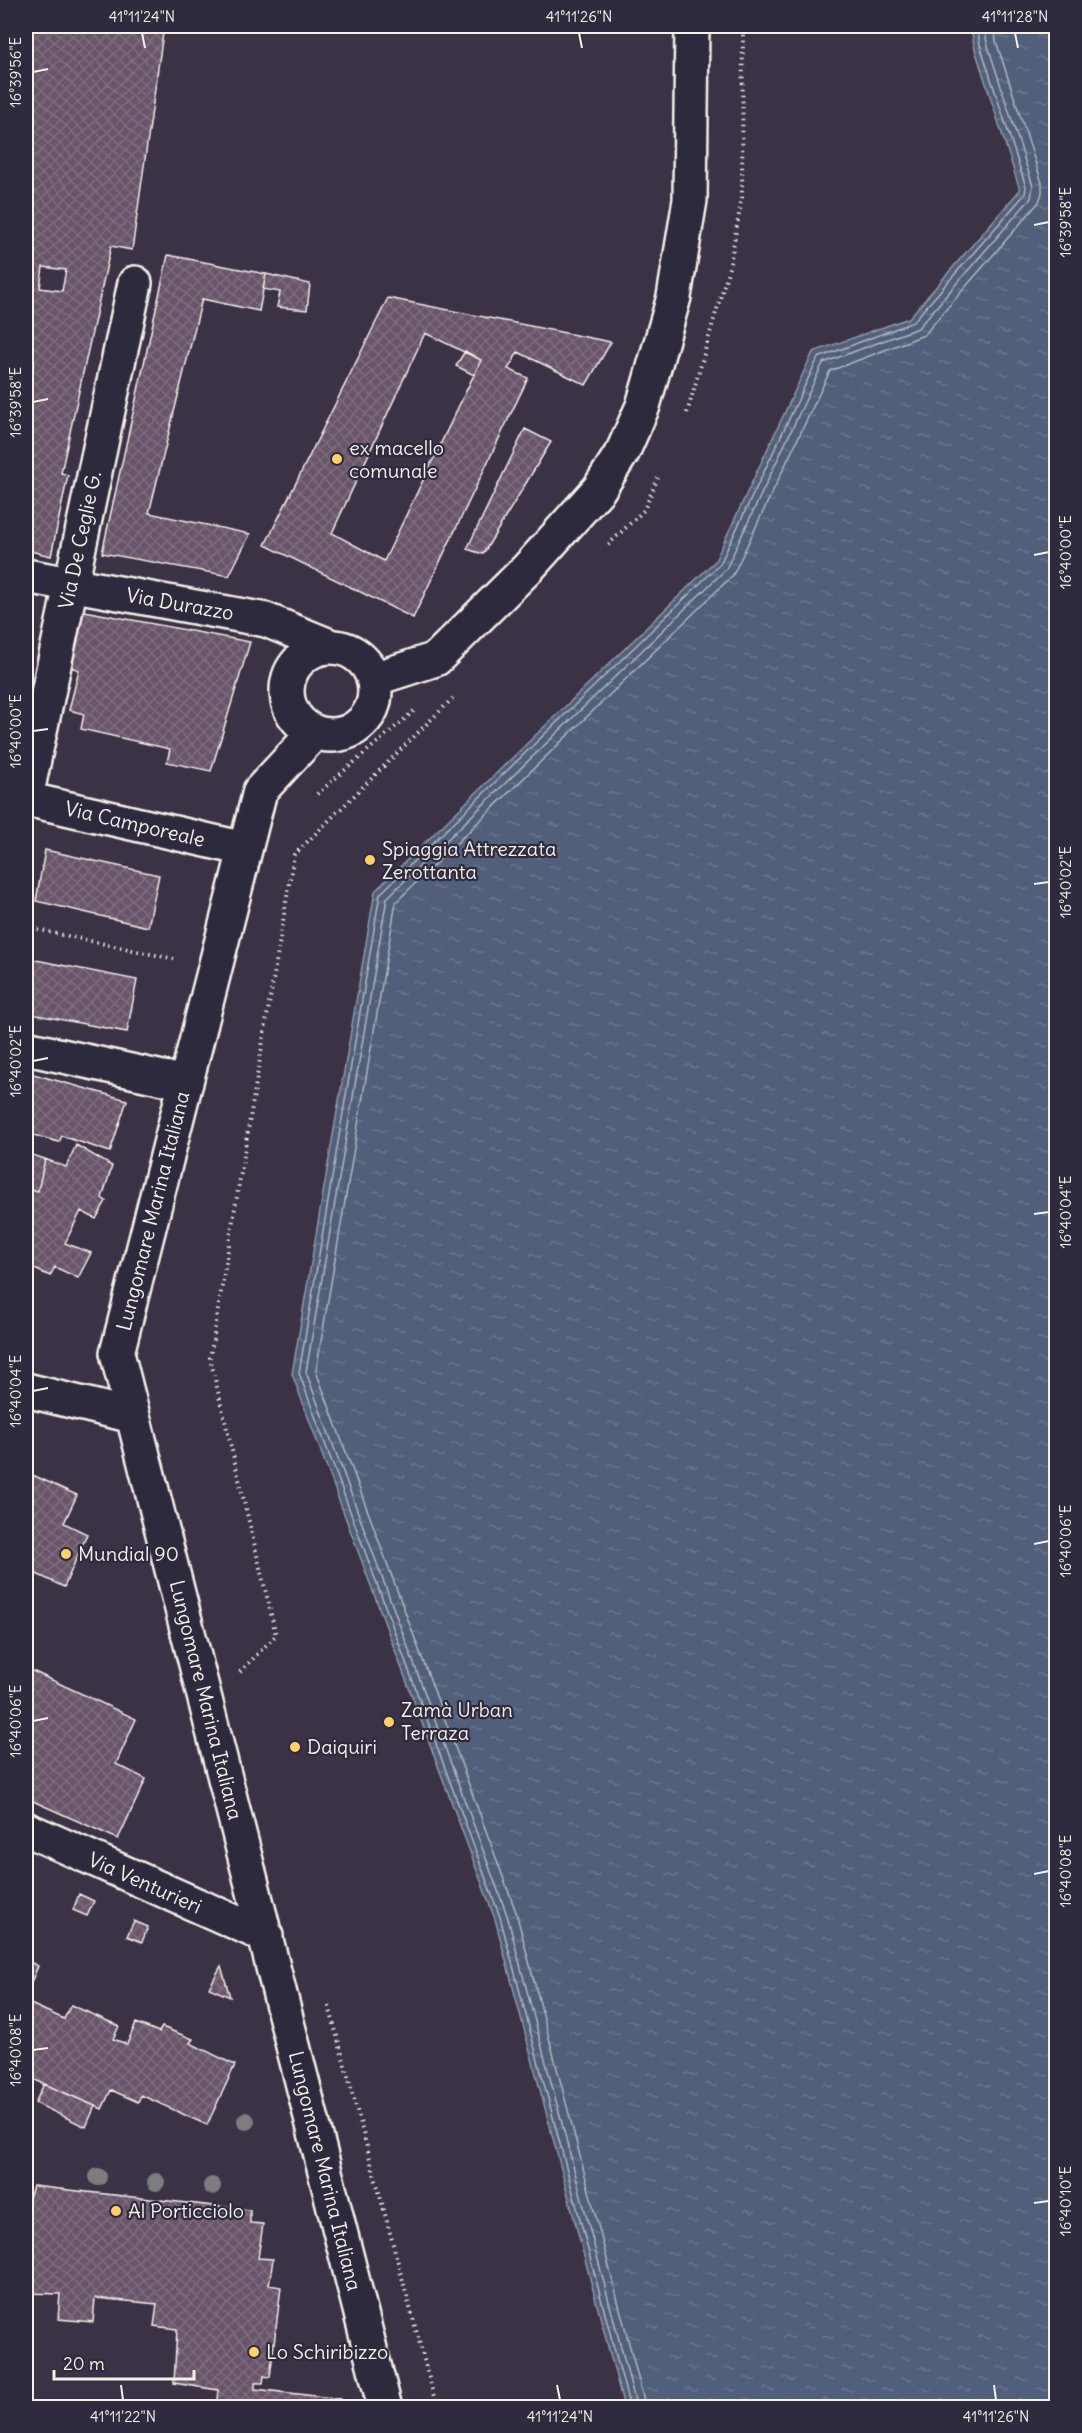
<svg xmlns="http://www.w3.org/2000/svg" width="1082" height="2433" font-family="Delius,sans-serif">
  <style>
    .water { fill: url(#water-ripples); stroke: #9299a6; stroke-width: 1.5 }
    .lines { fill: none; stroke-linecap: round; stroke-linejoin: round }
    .shore { stroke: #b3b7bc; stroke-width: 1.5 }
    .building { fill: url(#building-cross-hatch); stroke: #f4f1e8; stroke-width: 1.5; fill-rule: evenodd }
    .minor-casing { stroke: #f4f1e8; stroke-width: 38 }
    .path { stroke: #f4f1e8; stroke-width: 4; stroke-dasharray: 1.5 4.5; stroke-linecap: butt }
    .minor { stroke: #2f2a3d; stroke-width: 33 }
    .tree { fill: #7d7b7e }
    .ticks { fill: none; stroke: #f4f1e8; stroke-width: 2 }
    .poi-dot { fill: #ffd166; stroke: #2f2a3d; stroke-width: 2 }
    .labels { text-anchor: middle; stroke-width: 4.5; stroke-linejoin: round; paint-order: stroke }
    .poi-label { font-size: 20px; fill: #f4f1e8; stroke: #2f2a3d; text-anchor: start }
    .street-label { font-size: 20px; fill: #f4f1e8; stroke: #2f2a3d }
    .neatline { fill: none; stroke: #f4f1e8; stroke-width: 2 }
    .ticks-label { font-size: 15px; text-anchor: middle; fill: #f4f1e8 }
  </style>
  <defs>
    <pattern id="water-ripples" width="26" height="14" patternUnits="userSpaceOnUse" patternTransform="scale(1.5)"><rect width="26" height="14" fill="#515f7a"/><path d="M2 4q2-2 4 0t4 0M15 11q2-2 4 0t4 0" fill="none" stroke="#6b768d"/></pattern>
    <pattern id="building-cross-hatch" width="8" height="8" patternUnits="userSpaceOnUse" patternTransform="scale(1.5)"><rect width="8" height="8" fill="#695469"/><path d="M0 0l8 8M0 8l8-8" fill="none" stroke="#7f6d7e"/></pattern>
  </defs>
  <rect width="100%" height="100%" fill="#3b3246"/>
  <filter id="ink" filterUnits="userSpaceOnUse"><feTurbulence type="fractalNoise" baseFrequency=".0167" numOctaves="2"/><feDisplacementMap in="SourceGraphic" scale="12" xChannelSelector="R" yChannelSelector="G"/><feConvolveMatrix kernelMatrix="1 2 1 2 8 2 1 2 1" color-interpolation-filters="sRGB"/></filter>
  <g filter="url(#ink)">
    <!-- water -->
    <path class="water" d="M 971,26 L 1056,26 L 1056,2407 L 624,2407 L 495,1919 L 292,1374 L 375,891 L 715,561 L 813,352 L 909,318 L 1020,190 L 974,46 Z"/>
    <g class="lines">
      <!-- shore -->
      <path class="shore" d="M 630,2408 L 500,1917 L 299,1373 L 380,894 L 720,564 L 818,358 L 913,322 L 1025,194 L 1026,187 L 980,45 L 977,26
        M 637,2408 L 507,1915 L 306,1372 L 387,898 L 726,569 L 823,363 L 918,328 L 1031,198 L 1033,186 L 987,43 L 984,26
        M 646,2408 L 516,1912 L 316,1371 L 396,902 L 733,575 L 830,371 L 924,335 L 1039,202 L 1042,193 L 1042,183 L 996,41 L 994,26"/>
    </g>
    <!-- building -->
    <path class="building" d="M 26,26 L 164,26 L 132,250 L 111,246 L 61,473 L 68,475 L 51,556 L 26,550 L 26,399 L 34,362 L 26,361 ZM 43,267 L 66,270 L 62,291 L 40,288 Z
      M 168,255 L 266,274 L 259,311 L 202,299 L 149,513 L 250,534 L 229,576 L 102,553 Z
      M 266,274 L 310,284 L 307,310 L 277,307 L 280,292 L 263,289 Z
      M 388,298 L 611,342 L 586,385 L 518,352 L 508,369 L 528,378 L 413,618 L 265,545 ZM 425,333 L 481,360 L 384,561 L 332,533 Z
      M 465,351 L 481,360 L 474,375 L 456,366 Z
      M 525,429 L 551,442 L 483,554 L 467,549 Z
      M 79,610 L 250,642 L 211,771 L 167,762 L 170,749 L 81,729 L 84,714 L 69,710 L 79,670 L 71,667 Z
      M 26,612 L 32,614 L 26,646 Z
      M 45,850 L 159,875 L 148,927 L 36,901 Z
      M 26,958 L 137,980 L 127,1032 L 26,1013 Z
      M 26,1072 L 127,1100 L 110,1152 L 62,1136 L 59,1142 L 26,1133 Z
      M 76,1145 L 112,1166 L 102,1198 L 106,1201 L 96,1219 L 81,1211 L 65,1243 L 91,1253 L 78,1278 L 55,1267 L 50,1276 L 26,1265 L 26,1211 L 30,1190 L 38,1191 L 45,1159 L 66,1167 Z
      M 26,1153 L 45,1159 L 38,1191 L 30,1190 L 26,1211 Z
      M 26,1472 L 77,1495 L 64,1523 L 87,1534 L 64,1587 L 26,1569 Z
      M 26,1668 L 136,1719 L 116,1764 L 146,1779 L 118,1839 L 26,1798 Z
      M 79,1894 L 94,1901 L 87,1916 L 73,1910 Z
      M 134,1921 L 148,1927 L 142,1942 L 127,1936 Z
      M 26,1960 L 38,1966 L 26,1994 Z
      M 221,1966 L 230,1997 L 209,1988 Z
      M 26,2002 L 64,2019 L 71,2005 L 119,2026 L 113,2039 L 127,2044 L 136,2023 L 159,2032 L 162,2027 L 193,2039 L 190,2043 L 235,2065 L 207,2125 L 141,2095 L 138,2102 L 111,2090 L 102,2109 L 26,2076 Z
      M 44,2084 L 95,2106 L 86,2127 L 35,2103 Z
      M 33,2186 L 250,2210 L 250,2223 L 263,2224 L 258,2258 L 273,2259 L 269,2285 L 281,2287 L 270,2377 L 264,2376 L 263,2383 L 255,2383 L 255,2389 L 341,2399 L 343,2408 L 216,2408 L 218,2390 L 174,2383 L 177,2329 L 154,2326 L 157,2304 L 95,2298 L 93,2322 L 58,2319 L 60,2294 L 26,2293 L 26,2197 L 29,2198 Z"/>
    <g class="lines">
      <defs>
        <path id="minor" d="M 26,576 L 266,620 L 330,646
          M287 691a44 44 0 1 1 88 0a44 44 0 1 1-88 0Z
          M 374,679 L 436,659 L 528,568 L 599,489 L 623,451 L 643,406 L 674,297 L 690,200 L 692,26
          M 315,732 L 260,791 L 117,1353 L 385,2408
          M 26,797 L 135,283
          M 26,799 L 245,849
          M 26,1048 L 186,1083
          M 26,1390 L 133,1416
          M 26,1829 L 266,1936"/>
      </defs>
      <!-- minor casing -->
      <use href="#minor" class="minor-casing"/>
      <!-- path -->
      <path class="path" d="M 687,413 L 730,264 L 742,198 L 743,26
        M 608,545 L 644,510 L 658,478
        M 317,794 L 414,711
        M 26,927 L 174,959
        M 240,1672 L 276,1635 L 210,1358 L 294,855 L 453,698
        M 329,2006 L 437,2408"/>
      <!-- minor -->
      <use href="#minor" class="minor"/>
    </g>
    <!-- trees -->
    <g class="tree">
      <circle cx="246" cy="2121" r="9"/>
      <circle cx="98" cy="2177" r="9"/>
      <circle cx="156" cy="2182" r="9"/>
      <circle cx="212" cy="2186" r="9"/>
    </g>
  </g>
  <!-- ticks -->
  <path class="ticks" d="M 142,33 L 145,48M 579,33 L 582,48M 1015,33 L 1018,48M 33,72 L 48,69M 1034,225 L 1049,222M 33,402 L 48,399M 1034,555 L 1049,552M 33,731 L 48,729M 1034,884 L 1049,882M 33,1061 L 48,1058M 1034,1214 L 1049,1212M 33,1391 L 48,1388M 1034,1544 L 1049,1541M 33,1721 L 48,1718M 1034,1874 L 1049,1871M 33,2050 L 48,2048M 1034,2203 L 1049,2201M 121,2385 L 123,2400M 557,2385 L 560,2400M 994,2385 L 996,2400"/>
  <!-- markers -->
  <g class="poi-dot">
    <circle cx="337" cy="459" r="6"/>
    <circle cx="370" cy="860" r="6"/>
    <circle cx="66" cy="1554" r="6"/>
    <circle cx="389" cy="1722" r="6"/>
    <circle cx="295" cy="1747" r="6"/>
    <circle cx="116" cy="2211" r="6"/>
    <circle cx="254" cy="2352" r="6"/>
  </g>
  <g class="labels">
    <!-- poi labels -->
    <g class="poi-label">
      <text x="349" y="455">ex macello<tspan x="349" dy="23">comunale</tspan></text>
      <text x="382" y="856">Spiaggia Attrezzata<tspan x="382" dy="23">Zerottanta</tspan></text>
      <text x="78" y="1561">Mundial 90</text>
      <text x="401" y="1717">Zamà Urban<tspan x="401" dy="23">Terraza</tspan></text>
      <text x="307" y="1754">Daiquiri</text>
      <text x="128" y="2218">Al Porticciolo</text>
      <text x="266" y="2359">Lo Schiribizzo</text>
    </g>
    <!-- street labels -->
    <g class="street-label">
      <text transform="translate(80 540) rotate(-78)" y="7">Via De Ceglie G.</text>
      <text transform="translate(180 604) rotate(10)" y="7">Via Durazzo</text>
      <text transform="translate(135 824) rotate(13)" y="7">Via Camporeale</text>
      <text transform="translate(153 1211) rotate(-76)" y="7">Lungomare Marina Italiana</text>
      <text transform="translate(206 1700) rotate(76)" y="7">Lungomare Marina Italiana</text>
      <text transform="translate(145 1883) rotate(24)" y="7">Via Venturieri</text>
      <text transform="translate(325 2171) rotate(76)" y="7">Lungomare Marina Italiana</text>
    </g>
  </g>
  <!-- margin -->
  <rect width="1082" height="2433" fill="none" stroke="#2f2a3d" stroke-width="66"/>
  <!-- scale -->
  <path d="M54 2370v9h140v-9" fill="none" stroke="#f4f1e8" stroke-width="3"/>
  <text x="63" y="2370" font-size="18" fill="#f4f1e8" stroke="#2f2a3d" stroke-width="4.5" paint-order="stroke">20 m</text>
  <rect x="33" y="33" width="1016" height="2367" class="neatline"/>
  <g class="ticks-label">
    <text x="142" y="22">41°11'24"N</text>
    <text x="579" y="22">41°11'26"N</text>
    <text x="1015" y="22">41°11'28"N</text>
    <text transform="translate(16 72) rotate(-90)" y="5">16°39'56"E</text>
    <text transform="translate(1066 222) rotate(-90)" y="5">16°39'58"E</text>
    <text transform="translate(16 402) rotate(-90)" y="5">16°39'58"E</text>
    <text transform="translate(1066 552) rotate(-90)" y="5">16°40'00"E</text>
    <text transform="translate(16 731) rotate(-90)" y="5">16°40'00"E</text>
    <text transform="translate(1066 882) rotate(-90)" y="5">16°40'02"E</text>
    <text transform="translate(16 1061) rotate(-90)" y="5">16°40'02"E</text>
    <text transform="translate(1066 1212) rotate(-90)" y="5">16°40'04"E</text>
    <text transform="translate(16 1391) rotate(-90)" y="5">16°40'04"E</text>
    <text transform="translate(1066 1541) rotate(-90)" y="5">16°40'06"E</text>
    <text transform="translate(16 1721) rotate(-90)" y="5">16°40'06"E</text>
    <text transform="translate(1066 1871) rotate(-90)" y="5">16°40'08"E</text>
    <text transform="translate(16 2050) rotate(-90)" y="5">16°40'08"E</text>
    <text transform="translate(1066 2201) rotate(-90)" y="5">16°40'10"E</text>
    <text x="123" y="2422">41°11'22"N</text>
    <text x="560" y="2422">41°11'24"N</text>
    <text x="996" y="2422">41°11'26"N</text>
  </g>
</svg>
